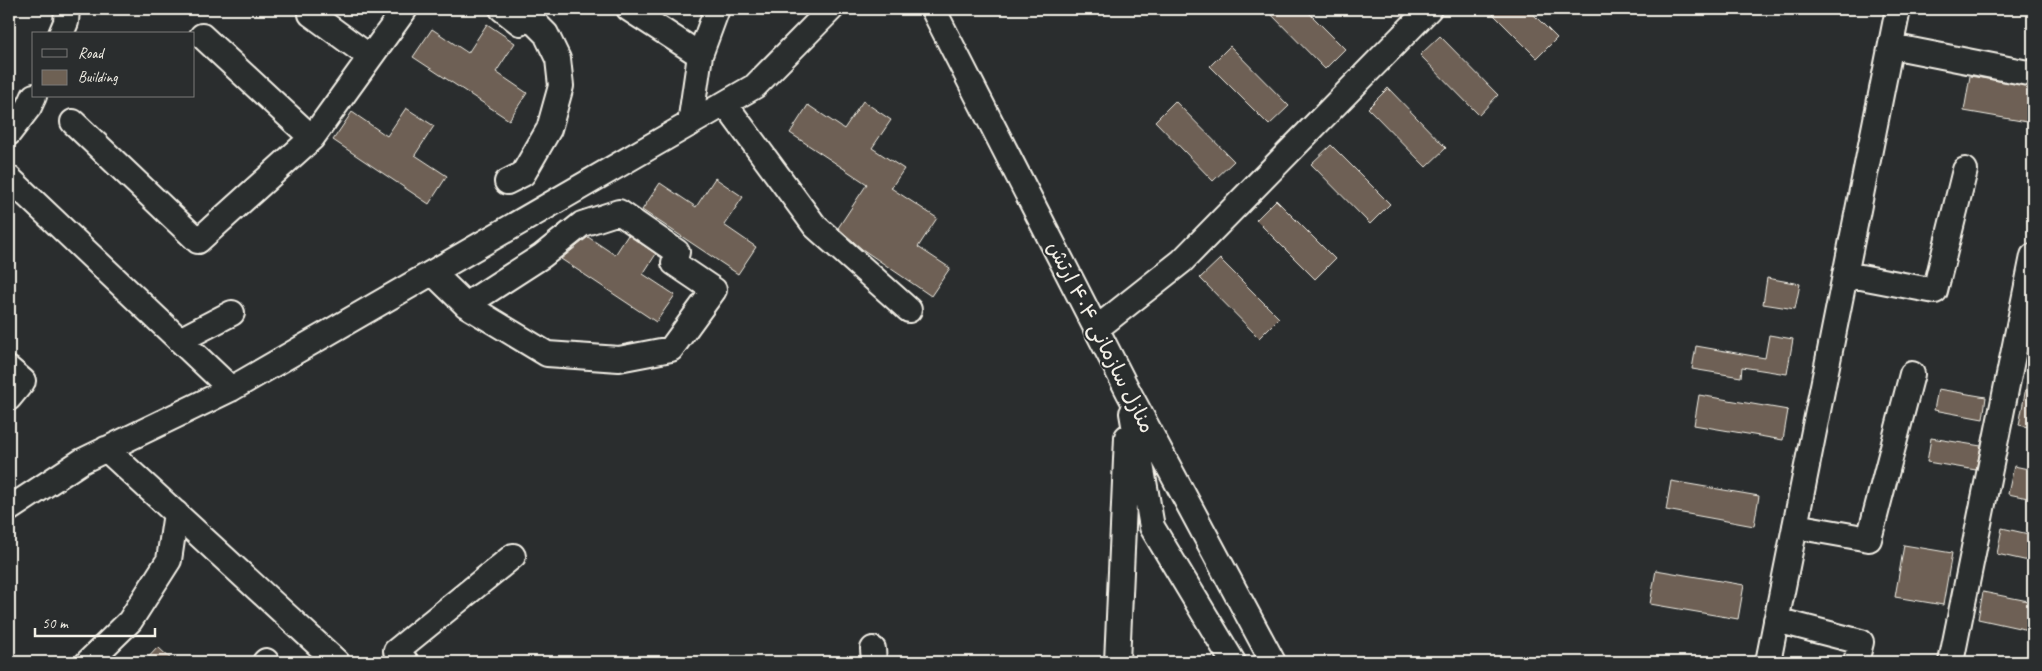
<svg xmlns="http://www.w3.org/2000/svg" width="2042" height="671" font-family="Caveat,'Playpen Sans Arabic',sans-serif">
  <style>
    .building { fill: #6e6154; stroke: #f4f1e8 }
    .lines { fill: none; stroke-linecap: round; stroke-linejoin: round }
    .minor-casing { stroke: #f4f1e8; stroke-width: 28 }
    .minor { stroke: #2a2d2e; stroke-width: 24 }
    .labels { text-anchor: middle; stroke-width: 4; stroke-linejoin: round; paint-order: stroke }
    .street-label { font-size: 21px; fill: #f4f1e8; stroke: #2a2d2e }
  </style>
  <rect width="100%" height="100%" fill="#2a2d2e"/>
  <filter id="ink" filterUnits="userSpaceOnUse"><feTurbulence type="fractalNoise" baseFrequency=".02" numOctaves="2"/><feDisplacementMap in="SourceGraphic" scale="10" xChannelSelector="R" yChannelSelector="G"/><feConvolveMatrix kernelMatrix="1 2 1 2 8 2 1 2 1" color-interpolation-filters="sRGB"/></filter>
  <g filter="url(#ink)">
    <!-- building -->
    <path class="building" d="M 1266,9 L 1305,9 L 1345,49 L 1325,69 Z
      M 1488,9 L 1528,9 L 1557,38 L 1537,58 Z
      M 487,24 L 515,43 L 496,72 L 527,93 L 509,120 L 413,57 L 432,29 L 468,53 Z
      M 1440,36 L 1498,95 L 1479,115 L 1420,55 Z
      M 1230,46 L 1289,106 L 1269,125 L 1210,66 Z
      M 1970,76 L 2033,87 L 2033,123 L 1964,111 Z
      M 1388,88 L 1446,148 L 1426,167 L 1368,108 Z
      M 863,101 L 891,120 L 872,148 L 904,169 L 891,188 L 937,218 L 918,247 L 950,268 L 931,296 L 862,249 L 838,228 L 867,184 L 790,133 L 808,105 L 844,129 Z
      M 1175,101 L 1234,161 L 1213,181 L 1155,121 Z
      M 406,108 L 434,126 L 415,155 L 447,176 L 429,204 L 333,140 L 352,112 L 387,136 Z
      M 1331,145 L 1390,204 L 1370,224 L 1311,164 Z
      M 715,178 L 743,197 L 724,225 L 756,247 L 738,274 L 642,210 L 660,183 L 696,207 Z
      M 1276,200 L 1335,259 L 1315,279 L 1256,220 Z
      M 628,235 L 656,254 L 643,274 L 675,295 L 656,322 L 561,259 L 588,237 L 615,255 Z
      M 1220,259 L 1279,318 L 1259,338 L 1200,278 Z
      M 1767,278 L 1800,284 L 1795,309 L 1763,304 Z
      M 1769,335 L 1793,339 L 1787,374 L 1742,367 L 1741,377 L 1692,369 L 1696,346 L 1765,358 Z
      M 2027,382 L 2033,383 L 2033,428 L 2019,425 Z
      M 1938,389 L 1986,397 L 1983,419 L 1934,410 Z
      M 1699,395 L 1788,410 L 1783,440 L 1694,425 Z
      M 1931,438 L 1981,446 L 1976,470 L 1927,462 Z
      M 2014,466 L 2033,470 L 2033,499 L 2008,494 Z
      M 1671,481 L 1759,496 L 1754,526 L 1666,510 Z
      M 2002,528 L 2033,535 L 2033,562 L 1997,554 Z
      M 1904,545 L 1952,553 L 1943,605 L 1895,597 Z
      M 1656,570 L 1744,585 L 1738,619 L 1650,604 Z
      M 1983,592 L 2033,602 L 2033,631 L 1978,619 Z
      M 158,647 L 174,662 L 144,662 Z"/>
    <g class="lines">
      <defs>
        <path id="minor" d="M 502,9 L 520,23 L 526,14
          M 629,9 L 700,55
          M 933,9 L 1129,393 L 1273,662
          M 311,14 L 370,57
          M 61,34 L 66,22 L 67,9
          M 202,36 L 312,138
          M 1891,46 L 2033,74
          M 725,104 L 815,226 L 909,310
          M 73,122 L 198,241 L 312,138 L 405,9
          M 690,124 L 700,55 L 717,9
          M 9,133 L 29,107 L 34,96
          M 9,178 L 231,389
          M 507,182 L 523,174 L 549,129 L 561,86 L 558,59 L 546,34 L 526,14 L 530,9
          M 433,273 L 466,305 L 547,354 L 619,359 L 671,349 L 714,290 L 674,263 L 677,252 L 619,212 L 582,224 L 542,256 L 466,305
          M 1845,274 L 1935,291 L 1965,170
          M 1096,329 L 1182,261 L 1429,9
          M 180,340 L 232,313
          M 9,369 L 23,381 L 9,398
          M 1132,413 L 1152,527 L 1233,662
          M 106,449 L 337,662
          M 9,509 L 82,461 L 231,389 L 755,86 L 831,9
          M 1795,526 L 1869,539 L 1912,374
          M 1776,620 L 1861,642 L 1856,662
          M 873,649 L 874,662
          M 88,662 L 130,621 L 169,560 L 176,513
          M 265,662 L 266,661
          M 406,662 L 396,651 L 513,556
          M 1117,662 L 1127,437
          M 1768,662 L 1898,9
          M 1951,662 L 2033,256"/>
      </defs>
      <!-- minor casing -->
      <use href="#minor" class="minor-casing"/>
      <!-- minor -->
      <use href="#minor" class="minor"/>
    </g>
  </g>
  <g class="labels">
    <!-- street labels -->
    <g class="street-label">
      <text transform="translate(1101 337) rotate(63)" y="7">منازل سازمانی ۴۰۴ ارتش</text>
    </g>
  </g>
  <!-- margin -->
  <rect width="2042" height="671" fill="none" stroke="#2a2d2e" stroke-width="30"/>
  <rect x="15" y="15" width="2012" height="641" fill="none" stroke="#f4f1e8" stroke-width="2" filter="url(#ink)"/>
  <!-- legend -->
  <rect x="32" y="32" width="162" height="65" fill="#2a2d2e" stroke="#7b7b78"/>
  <rect x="42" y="49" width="25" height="8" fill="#2a2d2e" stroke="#7b7b78"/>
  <text x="78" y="58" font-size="15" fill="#f4f1e8">Road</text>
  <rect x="42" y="70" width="25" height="15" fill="#6e6154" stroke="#7b7b78"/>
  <text x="78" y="82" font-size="15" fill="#f4f1e8">Building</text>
  <!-- scale -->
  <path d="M35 628v8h120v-8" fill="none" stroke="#f4f1e8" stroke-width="2.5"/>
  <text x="42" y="628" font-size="15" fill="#f4f1e8" stroke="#2a2d2e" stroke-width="4" paint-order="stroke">50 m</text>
</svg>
